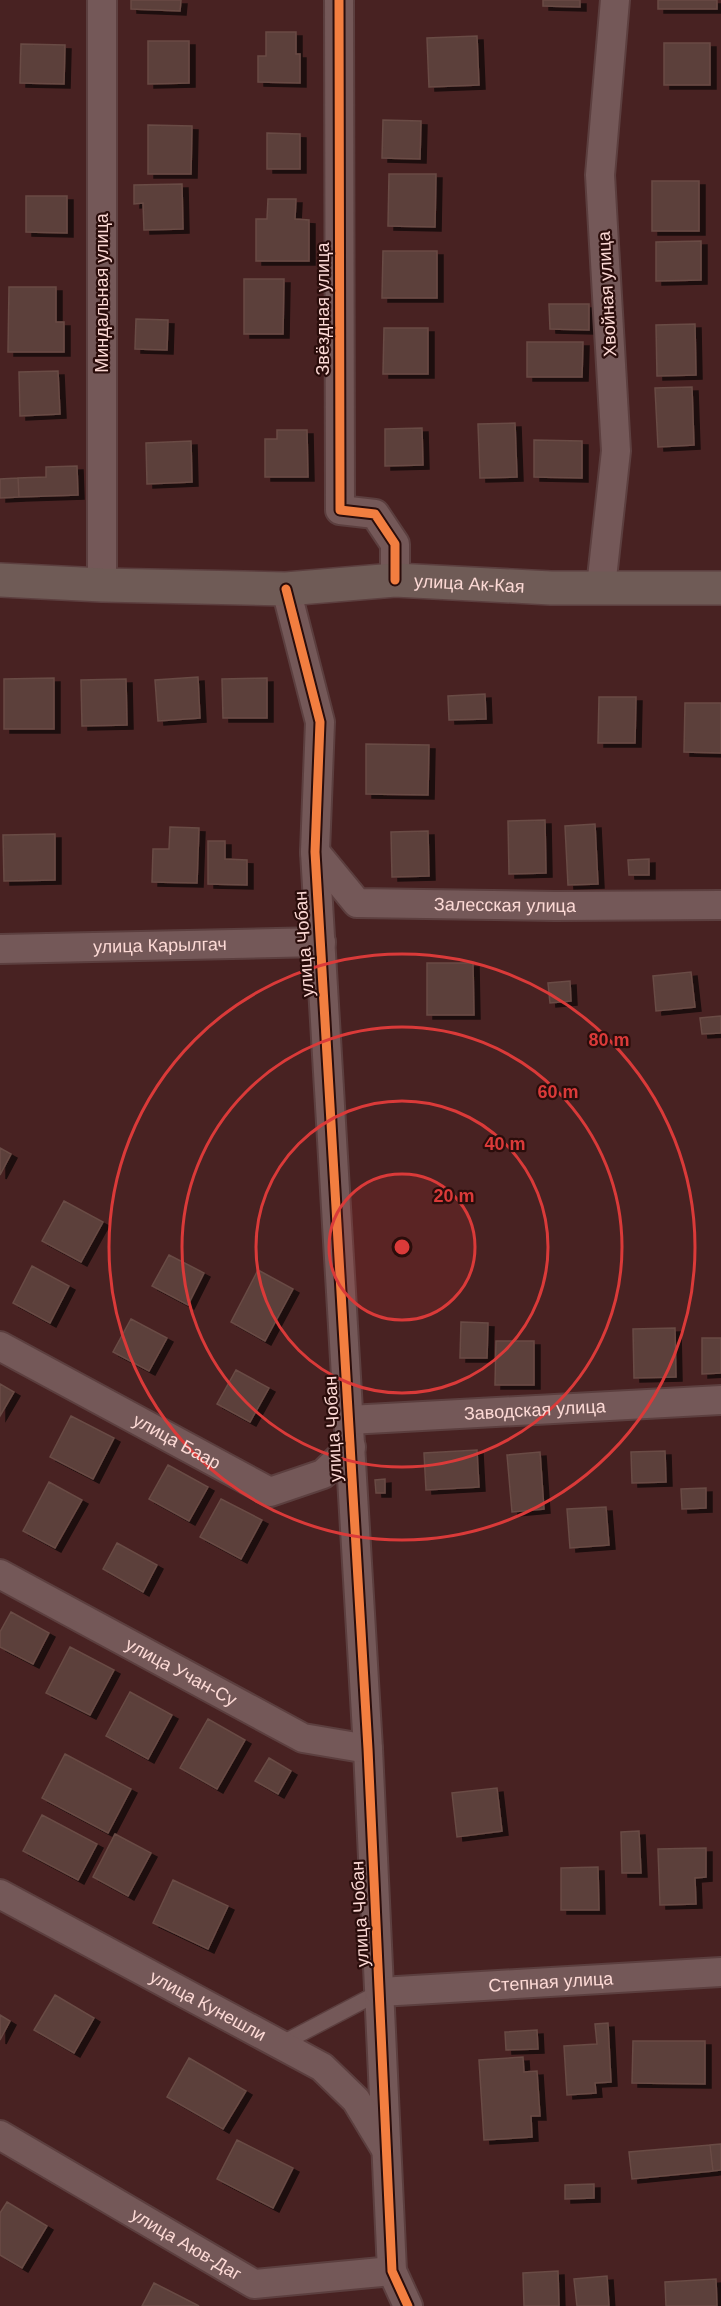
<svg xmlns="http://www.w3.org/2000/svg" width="721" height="2306" font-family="Arial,sans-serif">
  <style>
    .building { fill: #5c3f3a; stroke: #694b45; stroke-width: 1.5; filter: url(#shadow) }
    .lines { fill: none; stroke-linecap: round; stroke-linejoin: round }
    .lane-casing { stroke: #5c3f3f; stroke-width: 18 }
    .street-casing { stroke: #5c3f3f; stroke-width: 32 }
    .secondary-casing { stroke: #5c3f3f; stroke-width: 36 }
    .lane { stroke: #745858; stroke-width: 15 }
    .street { stroke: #745858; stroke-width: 28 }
    .secondary { stroke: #6f5b56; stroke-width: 33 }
    .cycleway-casing { stroke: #2a0d0b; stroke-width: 13 }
    .cycleway { stroke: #f27e40; stroke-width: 9 }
    .ring { fill: none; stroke: #da3a39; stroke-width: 3 }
    .labels { text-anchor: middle; stroke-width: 4.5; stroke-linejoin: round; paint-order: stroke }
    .street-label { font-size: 18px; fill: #fcd9d5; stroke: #2a0d0b }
    .centre { fill: #da3a39; stroke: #2a0d0b; stroke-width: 3 }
    .ring-label { font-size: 18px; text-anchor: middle; font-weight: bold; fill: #da3a39; stroke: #2a0d0b; stroke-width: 4.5; stroke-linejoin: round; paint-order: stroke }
  </style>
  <defs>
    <filter id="shadow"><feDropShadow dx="6" dy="4" stdDeviation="0" flood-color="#0009"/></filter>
  </defs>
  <rect width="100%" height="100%" fill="#482222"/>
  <!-- building -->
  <path class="building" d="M 131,0 L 181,0 L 180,11 L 131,9 Z
    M 543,0 L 580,0 L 580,7 L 543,6 Z
    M 658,0 L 717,0 L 717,9 L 658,9 Z
    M 266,32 L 296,32 L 296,54 L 300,54 L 300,83 L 258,82 L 258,56 L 266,56 Z
    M 477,36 L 479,85 L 429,87 L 427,38 Z
    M 148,41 L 189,41 L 189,83 L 148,84 Z
    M 664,43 L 710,43 L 710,85 L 664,85 Z
    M 21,44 L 65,45 L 64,84 L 20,83 Z
    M 383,120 L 421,121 L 420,159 L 382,158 Z
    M 148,125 L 192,126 L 191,174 L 148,174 Z
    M 267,133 L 300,134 L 300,169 L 267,169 Z
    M 389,174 L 436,174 L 435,227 L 388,226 Z
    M 652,181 L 699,181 L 699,231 L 652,231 Z
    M 182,184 L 183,229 L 144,230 L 143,203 L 134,204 L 134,185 Z
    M 26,196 L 67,196 L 67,233 L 26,232 Z
    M 268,199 L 296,199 L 295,219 L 309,220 L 309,261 L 256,261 L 256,219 L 267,219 Z
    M 701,241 L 701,280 L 656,281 L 656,242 Z
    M 383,251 L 437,251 L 437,298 L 382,298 Z
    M 244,279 L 284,279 L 283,334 L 244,334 Z
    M 9,287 L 56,287 L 56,322 L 64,322 L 64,352 L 8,352 Z
    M 549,304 L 589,304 L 589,330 L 550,329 Z
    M 136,319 L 168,320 L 167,350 L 135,349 Z
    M 695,324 L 696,375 L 657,376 L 656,325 Z
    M 384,328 L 428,328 L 428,374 L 383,374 Z
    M 527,342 L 583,342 L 582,377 L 527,377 Z
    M 58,371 L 60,414 L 20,416 L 19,372 Z
    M 692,387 L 694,445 L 658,447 L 655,388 Z
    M 515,423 L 517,477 L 480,478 L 478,424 Z
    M 422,428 L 423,465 L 385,466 L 385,429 Z
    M 277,430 L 307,430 L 308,477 L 265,477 L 265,439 L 277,439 Z
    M 534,440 L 582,441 L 582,478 L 534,477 Z
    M 191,441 L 192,482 L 147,484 L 146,443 Z
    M 77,466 L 78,495 L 19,497 L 18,478 L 46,477 L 46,467 Z
    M 18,478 L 19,497 L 0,498 L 0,479 Z
    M 198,677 L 200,718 L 158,721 L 155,680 Z
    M 54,678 L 54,729 L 4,729 L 4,679 Z
    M 267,678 L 267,718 L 223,718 L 222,679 Z
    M 126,679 L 127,725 L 82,726 L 81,680 Z
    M 485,694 L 486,719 L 449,720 L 448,696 Z
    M 599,697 L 636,697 L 635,743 L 598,743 Z
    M 685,703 L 721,703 L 721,753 L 684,752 Z
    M 366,744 L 429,745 L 428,795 L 366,794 Z
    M 545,820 L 546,873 L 509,874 L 508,821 Z
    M 595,824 L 598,884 L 568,885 L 565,826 Z
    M 170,827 L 199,828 L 197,883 L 152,882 L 153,849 L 169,849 Z
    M 428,831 L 429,876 L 392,877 L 391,832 Z
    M 55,834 L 55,880 L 4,881 L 3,835 Z
    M 208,841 L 225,841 L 225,859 L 247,860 L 247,885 L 208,884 Z
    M 649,859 L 649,875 L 629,875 L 628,860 Z
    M 427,963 L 473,963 L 474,1015 L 427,1015 Z
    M 691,972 L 695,1007 L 656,1011 L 653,976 Z
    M 570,981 L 571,1001 L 550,1003 L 548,983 Z
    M 721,1016 L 721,1033 L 702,1034 L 700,1018 Z
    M 0,1148 L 11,1154 L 0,1175 Z
    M 64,1201 L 103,1222 L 81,1262 L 42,1241 Z
    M 169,1255 L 204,1273 L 188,1305 L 152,1286 Z
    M 32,1266 L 69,1286 L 50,1323 L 13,1303 Z
    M 258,1270 L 293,1289 L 265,1341 L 231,1322 Z
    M 131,1319 L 167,1338 L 149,1371 L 113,1352 Z
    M 461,1322 L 488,1323 L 487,1358 L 460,1358 Z
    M 675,1328 L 676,1377 L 634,1378 L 633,1329 Z
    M 702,1338 L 721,1338 L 721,1373 L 702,1374 Z
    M 496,1341 L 534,1341 L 534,1385 L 495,1385 Z
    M 236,1370 L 269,1388 L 250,1422 L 217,1404 Z
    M 0,1384 L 14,1392 L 0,1416 Z
    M 71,1416 L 114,1438 L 93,1479 L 50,1457 Z
    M 477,1450 L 479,1487 L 426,1490 L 424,1453 Z
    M 665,1451 L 666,1482 L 632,1483 L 631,1452 Z
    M 540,1452 L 544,1509 L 512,1512 L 507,1455 Z
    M 168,1465 L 208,1487 L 189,1521 L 149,1499 Z
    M 385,1479 L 385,1493 L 376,1493 L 375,1480 Z
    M 49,1482 L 82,1500 L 55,1548 L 23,1531 Z
    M 706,1488 L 706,1508 L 682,1509 L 681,1489 Z
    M 221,1499 L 262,1520 L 241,1559 L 200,1537 Z
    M 606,1507 L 609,1545 L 570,1548 L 567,1509 Z
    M 117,1543 L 157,1565 L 143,1592 L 103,1569 Z
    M 11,1612 L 49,1633 L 33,1664 L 0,1647 L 0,1632 Z
    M 70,1647 L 114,1670 L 90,1715 L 46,1693 Z
    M 130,1692 L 172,1715 L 148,1759 L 106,1736 Z
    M 208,1719 L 245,1740 L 217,1789 L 180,1768 Z
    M 65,1754 L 131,1789 L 108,1833 L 42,1798 Z
    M 269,1758 L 291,1771 L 278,1794 L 255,1781 Z
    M 497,1788 L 502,1831 L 457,1837 L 452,1793 Z
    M 42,1815 L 97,1844 L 78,1880 L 23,1851 Z
    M 639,1831 L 641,1873 L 622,1873 L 621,1832 Z
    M 115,1834 L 151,1853 L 128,1896 L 93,1877 Z
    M 706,1848 L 706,1877 L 695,1878 L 696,1904 L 660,1905 L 658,1849 Z
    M 598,1867 L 599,1910 L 561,1910 L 561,1868 Z
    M 173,1880 L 228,1906 L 208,1949 L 153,1923 Z
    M 55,1995 L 94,2018 L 74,2053 L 34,2030 Z
    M 0,2015 L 10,2021 L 0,2040 Z
    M 608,2023 L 611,2082 L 595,2083 L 596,2093 L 567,2095 L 564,2046 L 597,2044 L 595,2024 Z
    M 537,2030 L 538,2049 L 506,2050 L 505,2032 Z
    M 633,2041 L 705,2041 L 705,2084 L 632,2083 Z
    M 523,2057 L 524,2072 L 537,2071 L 540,2116 L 531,2116 L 532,2137 L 484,2140 L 479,2060 Z
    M 189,2058 L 246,2091 L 223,2129 L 167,2097 Z
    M 237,2140 L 293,2168 L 273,2208 L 217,2179 Z
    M 721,2144 L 721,2170 L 713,2171 L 710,2145 Z
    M 710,2145 L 713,2171 L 632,2179 L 629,2152 Z
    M 594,2184 L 594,2198 L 565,2199 L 565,2185 Z
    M 7,2202 L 47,2226 L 22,2268 L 0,2255 L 0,2213 Z
    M 558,2271 L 559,2306 L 524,2306 L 523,2273 Z
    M 607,2276 L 609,2306 L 577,2306 L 574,2279 Z
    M 716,2279 L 717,2306 L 666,2306 L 665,2282 Z
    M 154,2283 L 199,2306 L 142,2306 Z"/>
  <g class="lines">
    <defs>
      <path id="lane" d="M 279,2045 L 380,1992"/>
      <g id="street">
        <path d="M 339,0 L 340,510 L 375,514 L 395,544 L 395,580"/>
        <path d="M 102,585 L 102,0"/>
        <path d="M 601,587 L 616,451 L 600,175 L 615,0"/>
        <path d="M 286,589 L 320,722 L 315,852 L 368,1749 L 392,2271 L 408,2306"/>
        <path id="s1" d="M 315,852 L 357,903 L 555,906 L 721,905"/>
        <path id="s2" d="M 0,949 L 321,942"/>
        <path id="s3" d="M 0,1346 L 270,1492 L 323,1474 L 351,1447"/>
        <path id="s4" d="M 349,1420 L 721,1400"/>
        <path id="s5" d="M 0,1574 L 303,1738 L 368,1749"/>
        <path id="s6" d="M 0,1894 L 322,2067 L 356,2100 L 385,2148"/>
        <path id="s7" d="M 380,1992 L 721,1972"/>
        <path id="s8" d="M 0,2135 L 254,2284 L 392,2271"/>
      </g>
      <g id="secondary">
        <path id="s9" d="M 0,580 L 102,585 L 286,589 L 395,580 L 551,588 L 721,588"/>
      </g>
    </defs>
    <!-- lane casing -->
    <use href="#lane" class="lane-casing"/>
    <!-- street casing -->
    <use href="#street" class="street-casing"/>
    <!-- secondary casing -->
    <use href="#secondary" class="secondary-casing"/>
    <!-- lane -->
    <use href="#lane" class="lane"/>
    <!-- street -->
    <use href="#street" class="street"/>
    <!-- secondary -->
    <use href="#secondary" class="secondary"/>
    <defs>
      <path id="cycleway" d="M 339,0 L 340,510 L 375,514 L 395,544 L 395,580
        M 286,589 L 320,722 L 315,852 L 368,1749 L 392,2271 L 408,2306"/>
    </defs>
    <!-- cycleway casing -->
    <use href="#cycleway" class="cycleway-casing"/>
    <!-- cycleway -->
    <use href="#cycleway" class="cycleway"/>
  </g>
  <!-- distance rings -->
  <circle cx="402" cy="1247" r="73" fill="#da3a39" fill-opacity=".12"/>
  <g class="ring">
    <circle cx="402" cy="1247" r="73"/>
    <circle cx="402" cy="1247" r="146"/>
    <circle cx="402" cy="1247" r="220"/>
    <circle cx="402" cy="1247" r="293"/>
  </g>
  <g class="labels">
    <!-- street labels -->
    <g class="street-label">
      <text transform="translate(102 293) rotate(-90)" y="6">Миндальная улица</text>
      <text transform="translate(607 294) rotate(-93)" y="6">Хвойная улица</text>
      <text transform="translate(323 309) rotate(-90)" y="6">Звёздная улица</text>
      <text dy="6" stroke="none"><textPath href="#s9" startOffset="470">улица Ак-Кая</textPath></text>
      <text dy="6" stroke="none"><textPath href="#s1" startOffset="214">Залесская улица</textPath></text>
      <text transform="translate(304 944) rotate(-94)" y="6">улица Чобан</text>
      <text dy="6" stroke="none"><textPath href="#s2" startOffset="160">улица Карылгач</textPath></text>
      <text dy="6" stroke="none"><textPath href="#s4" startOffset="186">Заводская улица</textPath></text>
      <text transform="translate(333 1429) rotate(-93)" y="6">улица Чобан</text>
      <text dy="6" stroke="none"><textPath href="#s3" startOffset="201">улица Баар</textPath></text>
      <text dy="6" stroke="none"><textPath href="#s5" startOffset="206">улица Учан-Су</textPath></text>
      <text transform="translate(360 1914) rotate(-93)" y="6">улица Чобан</text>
      <text dy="6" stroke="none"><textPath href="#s7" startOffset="171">Степная улица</textPath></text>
      <text dy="6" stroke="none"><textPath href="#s6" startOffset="236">улица Кунешли</textPath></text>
      <text dy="6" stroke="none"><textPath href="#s8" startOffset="216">улица Аюв-Даг</textPath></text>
    </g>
  </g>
  <circle cx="402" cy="1247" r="9" class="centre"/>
  <g class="ring-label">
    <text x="609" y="1046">80 m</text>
    <text x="558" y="1098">60 m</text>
    <text x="505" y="1150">40 m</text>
    <text x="454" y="1202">20 m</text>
  </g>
</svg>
